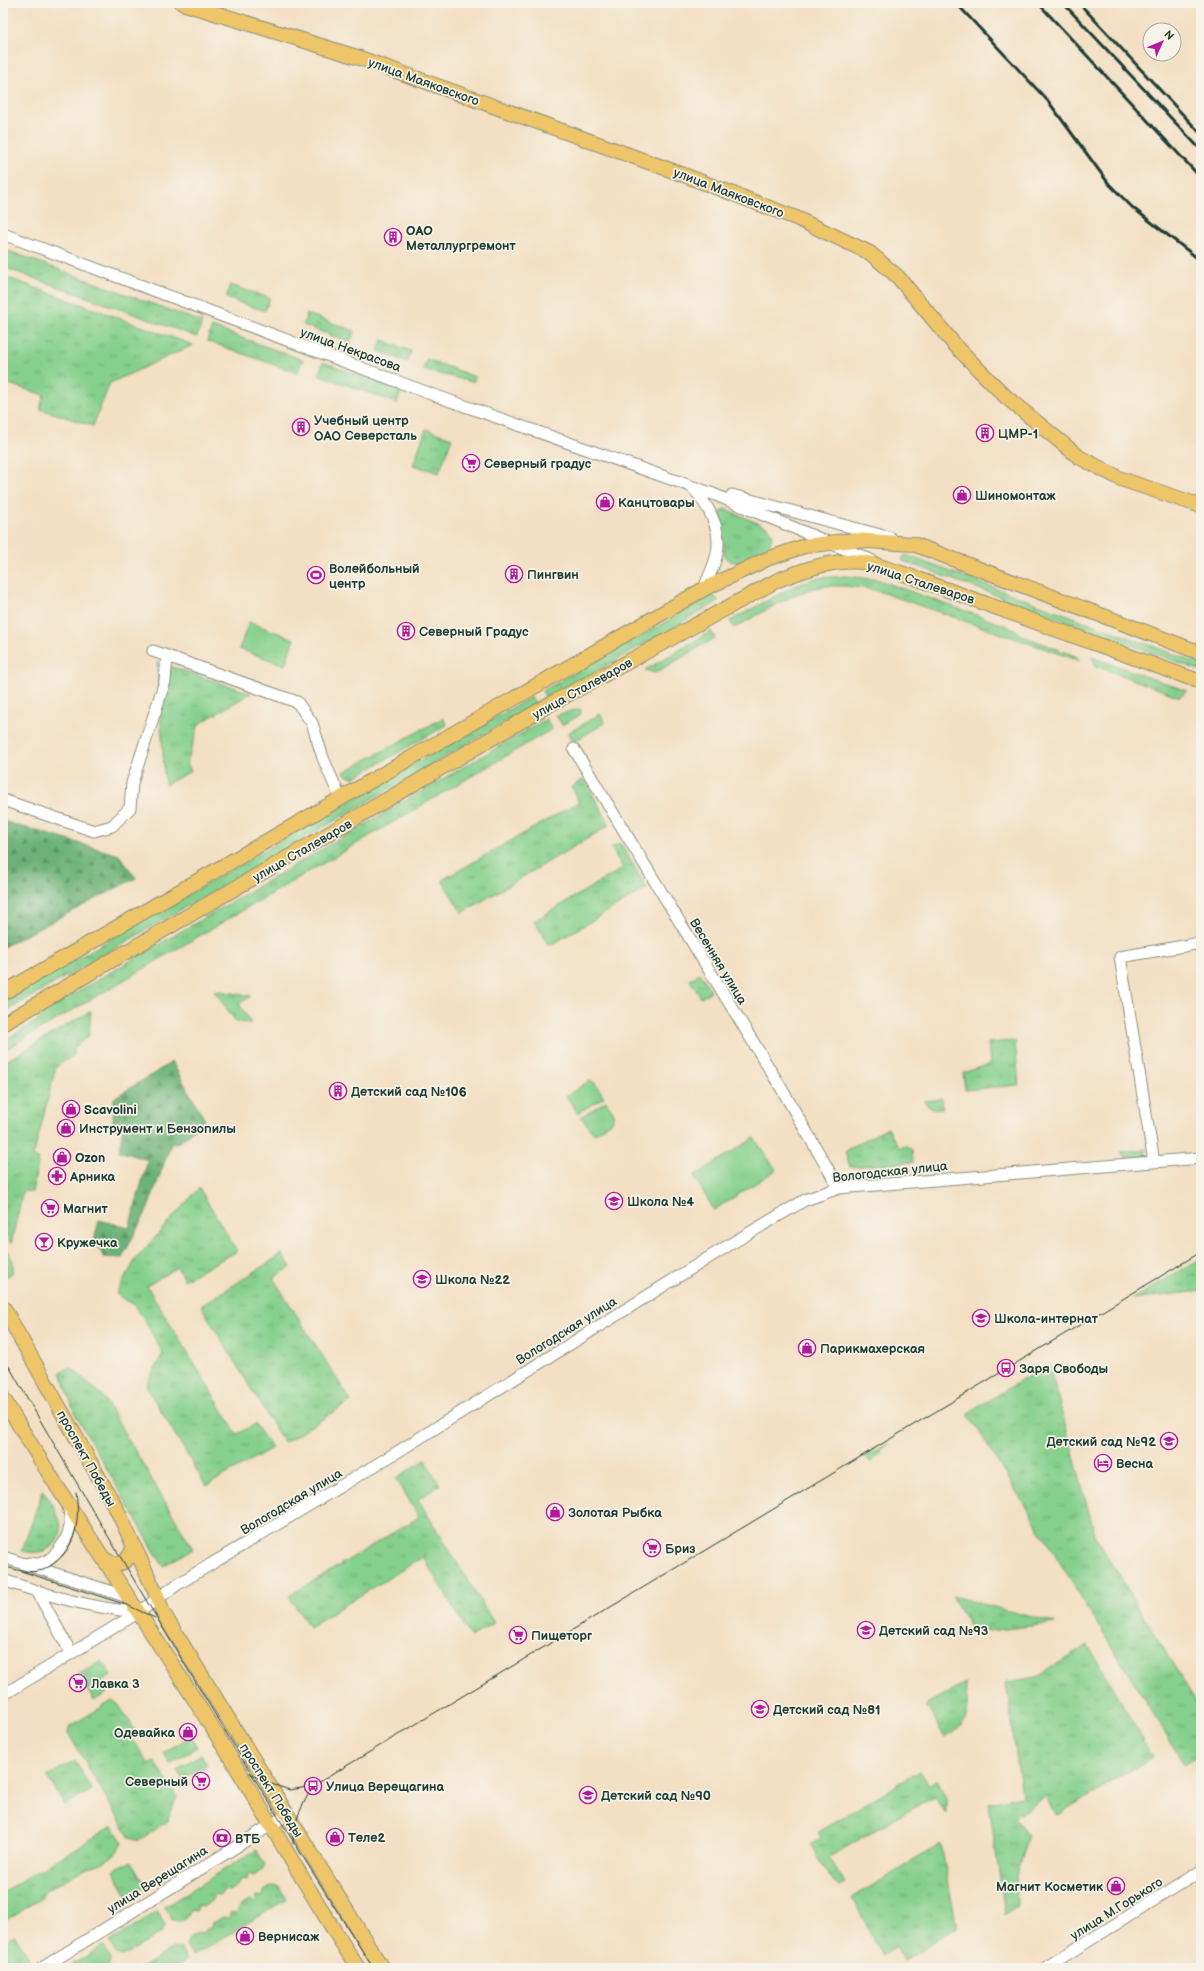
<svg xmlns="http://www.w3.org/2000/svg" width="1204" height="1971" font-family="'Balsamiq Sans',sans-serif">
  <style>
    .grass { fill: url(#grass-tufts); stroke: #528660 }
    .forest { fill: url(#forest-firs); stroke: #467856 }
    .garden { fill: #86d08d; stroke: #528660 }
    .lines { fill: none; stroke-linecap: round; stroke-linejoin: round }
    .minor-casing { stroke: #898e7c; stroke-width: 13 }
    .major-casing { stroke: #898e7c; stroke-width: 16 }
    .minor { stroke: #fff; stroke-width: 11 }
    .major { stroke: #eec569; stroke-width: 14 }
    .tram { stroke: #1f3d34; stroke-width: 1 }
    .rail { stroke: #1f3d34; stroke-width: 3 }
    .labels { text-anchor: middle; stroke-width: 3.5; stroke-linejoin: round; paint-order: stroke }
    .street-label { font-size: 13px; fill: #1f3d34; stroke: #f7f3e8 }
    .poi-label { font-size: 13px; font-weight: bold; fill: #1f3d34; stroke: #f7f3e8; text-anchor: start }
  </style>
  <defs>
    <pattern id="grass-tufts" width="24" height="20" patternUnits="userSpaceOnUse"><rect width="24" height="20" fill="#86d08d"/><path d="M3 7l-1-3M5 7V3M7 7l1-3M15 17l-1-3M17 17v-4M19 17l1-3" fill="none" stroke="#6daa74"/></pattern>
    <pattern id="forest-firs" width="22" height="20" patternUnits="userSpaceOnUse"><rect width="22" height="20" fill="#6cb278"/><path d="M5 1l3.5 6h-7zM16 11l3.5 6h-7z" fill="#589263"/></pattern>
  </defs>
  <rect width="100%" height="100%" fill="#f7f3e8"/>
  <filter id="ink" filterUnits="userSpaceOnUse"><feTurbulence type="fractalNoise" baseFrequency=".025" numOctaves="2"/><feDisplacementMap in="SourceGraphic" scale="8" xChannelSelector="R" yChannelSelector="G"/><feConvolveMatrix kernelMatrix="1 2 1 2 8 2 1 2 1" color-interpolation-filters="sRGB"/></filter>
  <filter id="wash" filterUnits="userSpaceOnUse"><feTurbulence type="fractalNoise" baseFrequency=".012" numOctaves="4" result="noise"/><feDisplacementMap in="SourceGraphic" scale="16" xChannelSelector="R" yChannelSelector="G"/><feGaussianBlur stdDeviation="0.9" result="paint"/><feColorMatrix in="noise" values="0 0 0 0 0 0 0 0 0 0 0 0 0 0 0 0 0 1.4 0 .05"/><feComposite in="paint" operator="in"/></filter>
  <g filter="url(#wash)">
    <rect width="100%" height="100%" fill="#f3dfc3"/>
    <!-- grass -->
    <path class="grass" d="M 3,249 L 202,322 L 197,337 L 3,267 Z
      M 3,276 L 193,345 L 110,383 L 93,426 L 40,409 L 44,395 L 3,382 Z
      M 230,285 L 270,298 L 265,311 L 226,298 Z
      M 307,314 L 355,331 L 350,342 L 303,325 Z
      M 212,327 L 303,360 L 297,373 L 207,341 Z
      M 382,340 L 411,351 L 407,362 L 378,351 Z
      M 427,359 L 475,377 L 473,382 L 423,370 Z
      M 323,362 L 401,391 L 397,403 L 319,375 Z
      M 426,429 L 452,438 L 439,473 L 413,465 Z
      M 725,509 L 769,528 L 773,536 L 769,545 L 742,562 C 734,563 730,562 725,556 L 720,514 L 721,511 Z
      M 905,555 L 1201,664 L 1201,671 L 903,561 L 902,559 Z
      M 846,576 L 879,580 L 1015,629 L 1020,635 L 1076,656 L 1080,661 L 875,590 C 857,587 839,584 820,587 C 795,591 757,616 734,628 L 730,621 L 792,587 L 816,578 Z
      M 713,595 L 718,600 L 717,602 L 547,700 L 542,691 Z
      M 711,631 L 715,638 L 655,673 L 645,670 Z
      M 1092,657 L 1187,691 L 1180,697 L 1096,666 Z
      M 157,662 L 251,693 L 199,724 L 187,763 L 191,771 L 165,785 Z
      M 531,697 L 536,704 L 3,1013 L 3,1001 Z
      M 580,709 L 581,712 L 580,715 L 562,725 L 556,715 Z
      M 600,714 L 605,723 L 573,742 L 568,733 Z
      M 443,718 L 447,725 L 353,778 L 347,776 L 344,772 Z
      M 546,719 L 552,729 L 3,1051 L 3,1041 L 35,1022 L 56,1004 Z
      M 584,779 L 610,825 L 462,913 L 442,880 L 579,802 L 572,787 Z
      M 620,843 L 647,888 L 549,946 L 534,921 L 623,868 L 611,848 Z
      M 700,973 L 711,991 L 701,998 L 690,980 Z
      M 214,990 L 251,996 L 239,1004 L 251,1023 L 236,1022 Z
      M 91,1011 L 89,1035 L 73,1049 L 75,1054 L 56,1067 L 33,1157 L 39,1159 L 32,1192 L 23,1191 L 11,1244 L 3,1229 L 3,1063 Z
      M 1015,1041 L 1019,1085 L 965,1090 L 963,1073 L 990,1064 L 988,1043 Z
      M 942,1099 L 943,1108 C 934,1109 928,1110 925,1101 Z
      M 888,1128 L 899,1148 L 905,1145 L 912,1150 L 913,1162 L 850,1167 L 845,1152 L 849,1148 Z
      M 1147,1149 L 1145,1156 L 1126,1158 L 1121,1152 Z
      M 910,1170 L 906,1177 L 851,1180 L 846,1175 Z
      M 199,1188 L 237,1251 L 184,1280 L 177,1267 L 147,1286 L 237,1434 L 255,1424 L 272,1448 L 206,1486 L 146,1386 L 163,1353 L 136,1306 L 116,1294 L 136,1259 Z
      M 3,1244 L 13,1261 L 13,1272 L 8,1276 L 3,1275 Z
      M 282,1254 L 291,1267 L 273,1278 L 351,1401 L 284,1443 L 201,1306 Z
      M 1199,1260 L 1201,1291 L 1132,1299 Z
      M 1049,1364 L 1096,1538 L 1201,1710 L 1201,1754 L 1184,1764 L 968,1413 Z
      M 70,1367 L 102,1395 L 193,1549 L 163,1566 L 74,1412 L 61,1372 Z
      M 890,1443 L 871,1462 L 865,1457 Z
      M 425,1460 L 440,1485 L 418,1499 L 494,1623 L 471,1637 L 423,1557 L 309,1627 L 289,1596 L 419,1517 L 396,1478 Z
      M 43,1490 C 53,1507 73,1531 51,1547 C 42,1554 34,1553 22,1551 Z
      M 952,1596 L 1055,1623 L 973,1633 Z
      M 1088,1645 L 1153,1757 L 1057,1815 L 1045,1796 L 1015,1818 L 1028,1835 L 1016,1875 L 1017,1906 L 1005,1915 L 989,1803 L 1022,1796 L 1006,1682 L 1036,1677 Z
      M 102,1661 L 111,1675 L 100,1682 L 107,1693 L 94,1701 L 78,1675 Z
      M 965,1683 C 968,1712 973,1720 945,1738 L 926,1705 Z
      M 112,1701 L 118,1704 L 139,1736 L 133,1740 L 149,1764 L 155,1762 L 177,1797 L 167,1821 L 138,1841 L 130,1838 L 68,1733 L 70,1726 Z
      M 191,1736 L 197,1747 L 170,1764 L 163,1753 Z
      M 201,1754 L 207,1765 L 183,1780 L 177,1770 Z
      M 75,1761 L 92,1790 L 65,1805 L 47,1777 Z
      M 920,1771 L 929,1785 L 937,1780 L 946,1798 L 946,1814 L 934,1796 L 829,1857 L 845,1883 L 839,1886 L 834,1883 L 810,1845 L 821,1838 L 818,1832 Z
      M 113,1826 L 123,1843 C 118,1855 100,1866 87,1867 L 44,1892 L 41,1898 L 3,1922 L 3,1892 Z
      M 941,1844 L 957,1927 L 904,1961 L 896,1946 L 882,1956 L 852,1898 Z
      M 256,1850 L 265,1864 L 262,1870 L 254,1876 L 248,1874 L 247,1880 L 241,1879 L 239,1884 L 229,1891 L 223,1890 L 221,1896 L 215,1894 L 213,1900 L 203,1907 L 197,1905 L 196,1911 L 190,1910 L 189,1915 L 180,1921 L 172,1920 L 164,1907 Z
      M 131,1861 L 146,1886 L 128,1897 L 113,1871 Z
      M 272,1886 L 279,1887 L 287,1899 L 193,1956 L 186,1945 L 190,1937 L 199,1932 L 204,1933 L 205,1928 L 211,1929 L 213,1923 L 223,1917 L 229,1918 L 231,1912 L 237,1913 L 239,1907 L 249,1900 L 255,1902 L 257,1896 L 263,1897 L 264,1891 Z
      M 157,1911 L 165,1925 L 162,1932 L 123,1956 L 116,1954 L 110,1942 Z
      M 15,1935 L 29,1958 L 13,1968 L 3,1952 L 3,1942 Z
      M 103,1946 L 110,1958 L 109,1965 L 104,1968 L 67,1968 Z
      M 173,1948 L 180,1948 L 187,1960 L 174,1968 L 141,1968 Z"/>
    <!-- forest -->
    <path class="forest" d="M 3,821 L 119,855 L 136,878 L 3,947 Z
      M 172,1062 L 205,1120 L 181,1141 L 171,1144 L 148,1208 L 122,1258 L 104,1257 L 94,1241 L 99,1220 L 129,1228 L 148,1160 L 119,1151 L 123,1126 L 113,1124 L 114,1098 Z"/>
    <!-- garden -->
    <path class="garden" d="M 249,622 L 294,639 L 285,665 L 239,649 Z
      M 589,1081 L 595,1083 L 604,1097 L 578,1113 L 566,1096 Z
      M 606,1101 L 614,1113 L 612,1122 L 594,1134 L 581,1117 Z
      M 754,1138 L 776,1170 L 714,1210 L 694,1176 Z"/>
  </g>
  <g filter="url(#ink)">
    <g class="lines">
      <defs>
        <path id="minor" d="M 3,234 L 431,394 L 713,494 L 871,560
          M 693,488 C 708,505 722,529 717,553 C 715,565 708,577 704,589
          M 732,495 L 891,538
          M 153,651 L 297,702 L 312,723 L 323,758 L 341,800
          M 574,749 L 780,1086 L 839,1188
          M 3,800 L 94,831 L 112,826 L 130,808 L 132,783 L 165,681 L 167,656
          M 1154,1162 L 1120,957 L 1201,943
          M 3,1557 L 131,1598
          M 29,1563 C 31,1563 35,1564 38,1564 C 54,1562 69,1539 70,1524 C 71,1518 69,1511 68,1505
          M 3,1580 C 47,1595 93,1609 139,1612
          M 37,1591 L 71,1653
          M 3,1695 L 139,1612 L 178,1584 L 394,1454 L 729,1245 L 805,1200 L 839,1188 L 1201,1158
          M 42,1968 L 287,1815
          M 1045,1968 L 1201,1871"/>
        <path id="major" d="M 182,3 L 360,58 L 676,172 L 796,218 L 870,253 L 898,277 L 954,344 L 979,370 L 1006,397 L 1079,457 L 1121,479 L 1201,506
          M 3,993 L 704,589 L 767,559 L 805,546 L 853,540 L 913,544 L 1201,653
          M 3,1024 L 547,706 L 778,580 C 806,569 838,557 869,563 C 880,566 891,570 901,573 L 1201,682
          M 3,1307 L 117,1510 L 158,1598 L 163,1613 L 382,1968
          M 3,1398 C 70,1513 148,1623 218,1737 C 265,1813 309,1893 358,1968
          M 103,1558 C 119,1569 129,1563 134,1545"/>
      </defs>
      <!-- minor casing -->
      <use href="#minor" class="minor-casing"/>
      <!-- major casing -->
      <use href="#major" class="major-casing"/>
      <!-- minor -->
      <use href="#minor" class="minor"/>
      <!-- major -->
      <use href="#major" class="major"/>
      <!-- tram -->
      <path class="tram" d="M 3,1356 C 122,1563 245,1767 373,1968
        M 3,1566 C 16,1570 29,1574 43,1570 C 46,1569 50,1566 53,1564 C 77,1547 80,1519 76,1492
        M 21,1571 L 127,1605 L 155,1618
        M 250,1773 L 268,1783 L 290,1790 L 313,1786 L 1201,1252
        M 293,1844 C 292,1823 303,1804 313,1786"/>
      <!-- rail -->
      <path class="rail" d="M 956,3 L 1048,101 L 1109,184 L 1133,208 L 1201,261
        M 1038,3 L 1201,178
        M 1063,3 L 1201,150
        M 1079,3 L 1201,134"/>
    </g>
  </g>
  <!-- icons -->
  <defs>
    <symbol id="building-ring" viewBox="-11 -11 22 22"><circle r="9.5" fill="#f7f3e8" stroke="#b5179e" stroke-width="1.5"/><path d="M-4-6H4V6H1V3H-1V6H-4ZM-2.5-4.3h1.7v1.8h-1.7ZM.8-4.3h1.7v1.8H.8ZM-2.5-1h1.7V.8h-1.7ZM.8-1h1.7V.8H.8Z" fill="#b5179e"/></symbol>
    <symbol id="supermarket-ring" viewBox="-11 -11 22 22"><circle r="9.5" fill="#f7f3e8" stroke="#b5179e" stroke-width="1.5"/><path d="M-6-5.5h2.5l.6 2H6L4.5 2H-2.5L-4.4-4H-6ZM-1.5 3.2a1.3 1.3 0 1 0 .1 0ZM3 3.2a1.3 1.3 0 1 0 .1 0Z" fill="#b5179e"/></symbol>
    <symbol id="shop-ring" viewBox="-11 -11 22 22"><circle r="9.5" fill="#f7f3e8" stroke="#b5179e" stroke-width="1.5"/><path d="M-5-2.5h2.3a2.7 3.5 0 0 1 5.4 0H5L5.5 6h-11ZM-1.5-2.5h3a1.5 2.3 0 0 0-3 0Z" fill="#b5179e"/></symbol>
    <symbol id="stadium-ring" viewBox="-11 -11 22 22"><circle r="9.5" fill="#f7f3e8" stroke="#b5179e" stroke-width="1.5"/><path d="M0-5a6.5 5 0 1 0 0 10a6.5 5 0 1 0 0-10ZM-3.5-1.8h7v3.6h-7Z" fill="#b5179e"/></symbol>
    <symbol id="pharmacy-ring" viewBox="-11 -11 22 22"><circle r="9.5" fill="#f7f3e8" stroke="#b5179e" stroke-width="1.5"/><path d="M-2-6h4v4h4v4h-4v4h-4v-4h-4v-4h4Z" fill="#b5179e"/></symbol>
    <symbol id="school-ring" viewBox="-11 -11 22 22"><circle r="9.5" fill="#f7f3e8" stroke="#b5179e" stroke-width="1.5"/><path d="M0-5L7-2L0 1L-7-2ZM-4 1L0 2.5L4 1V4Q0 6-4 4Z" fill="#b5179e"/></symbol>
    <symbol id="bar-ring" viewBox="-11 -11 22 22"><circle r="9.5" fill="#f7f3e8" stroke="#b5179e" stroke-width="1.5"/><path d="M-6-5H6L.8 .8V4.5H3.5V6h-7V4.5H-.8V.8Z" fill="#b5179e"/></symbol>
    <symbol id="bus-ring" viewBox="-11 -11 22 22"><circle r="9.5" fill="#f7f3e8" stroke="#b5179e" stroke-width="1.5"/><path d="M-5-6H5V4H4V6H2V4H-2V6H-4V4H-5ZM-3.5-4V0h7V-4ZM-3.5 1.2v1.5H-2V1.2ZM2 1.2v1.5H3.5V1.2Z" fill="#b5179e"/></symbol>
    <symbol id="hotel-ring" viewBox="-11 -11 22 22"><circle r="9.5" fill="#f7f3e8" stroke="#b5179e" stroke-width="1.5"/><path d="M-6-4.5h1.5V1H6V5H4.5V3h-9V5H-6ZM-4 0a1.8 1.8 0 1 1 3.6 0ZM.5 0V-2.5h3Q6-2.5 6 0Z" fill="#b5179e"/></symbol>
    <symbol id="bank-ring" viewBox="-11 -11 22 22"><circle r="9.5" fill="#f7f3e8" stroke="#b5179e" stroke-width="1.5"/><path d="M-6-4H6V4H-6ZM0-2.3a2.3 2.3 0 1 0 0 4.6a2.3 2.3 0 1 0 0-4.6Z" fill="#b5179e"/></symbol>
  </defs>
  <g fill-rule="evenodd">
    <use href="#building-ring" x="383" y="227" width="20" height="20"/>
    <use href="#building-ring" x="291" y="417" width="20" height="20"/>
    <use href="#building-ring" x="975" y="423" width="20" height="20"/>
    <use href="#supermarket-ring" x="461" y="453" width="20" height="20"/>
    <use href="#shop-ring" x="952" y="485" width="20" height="20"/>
    <use href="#shop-ring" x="595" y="492" width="20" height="20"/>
    <use href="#building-ring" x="504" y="564" width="20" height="20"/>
    <use href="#stadium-ring" x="306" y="565" width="20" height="20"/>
    <use href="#building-ring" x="396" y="621" width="20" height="20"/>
    <use href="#building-ring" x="328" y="1081" width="20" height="20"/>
    <use href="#shop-ring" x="61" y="1099" width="20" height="20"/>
    <use href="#shop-ring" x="56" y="1118" width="20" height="20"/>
    <use href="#shop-ring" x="52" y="1147" width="20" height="20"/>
    <use href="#pharmacy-ring" x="47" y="1166" width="20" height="20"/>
    <use href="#school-ring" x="604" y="1191" width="20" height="20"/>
    <use href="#supermarket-ring" x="40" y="1198" width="20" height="20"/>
    <use href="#bar-ring" x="34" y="1232" width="20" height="20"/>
    <use href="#school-ring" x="412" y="1269" width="20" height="20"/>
    <use href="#school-ring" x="971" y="1308" width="20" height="20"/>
    <use href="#shop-ring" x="797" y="1338" width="20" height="20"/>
    <use href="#bus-ring" x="996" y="1358" width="20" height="20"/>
    <use href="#school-ring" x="1159" y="1431" width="20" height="20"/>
    <use href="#hotel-ring" x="1093" y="1453" width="20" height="20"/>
    <use href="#shop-ring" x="545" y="1502" width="20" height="20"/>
    <use href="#supermarket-ring" x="642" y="1538" width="20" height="20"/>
    <use href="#school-ring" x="856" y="1620" width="20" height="20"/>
    <use href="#supermarket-ring" x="508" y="1625" width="20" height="20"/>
    <use href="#supermarket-ring" x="68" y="1673" width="20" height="20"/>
    <use href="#school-ring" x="750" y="1699" width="20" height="20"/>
    <use href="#shop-ring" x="178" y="1722" width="20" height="20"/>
    <use href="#supermarket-ring" x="191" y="1771" width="20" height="20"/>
    <use href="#bus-ring" x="303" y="1776" width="20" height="20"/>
    <use href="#school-ring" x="578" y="1785" width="20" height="20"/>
    <use href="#shop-ring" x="325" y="1827" width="20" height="20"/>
    <use href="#bank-ring" x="212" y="1828" width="20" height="20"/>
    <use href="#shop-ring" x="1106" y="1876" width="20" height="20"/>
    <use href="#shop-ring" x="235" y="1926" width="20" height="20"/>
  </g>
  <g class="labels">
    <!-- street labels -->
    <g class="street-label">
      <text transform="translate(424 81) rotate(20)" y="5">улица Маяковского</text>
      <text transform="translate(729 192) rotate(21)" y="5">улица Маяковского</text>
      <text transform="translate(351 349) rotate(20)" y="5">улица Некрасова</text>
      <text transform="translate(921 582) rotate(18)" y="5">улица Сталеваров</text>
      <text transform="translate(582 688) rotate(-29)" y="5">улица Сталеваров</text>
      <text transform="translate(302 850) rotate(-30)" y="5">улица Сталеваров</text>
      <text transform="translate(719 961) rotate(59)" y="5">Весенняя улица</text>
      <text transform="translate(890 1171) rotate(-6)" y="5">Вологодская улица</text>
      <text transform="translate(566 1330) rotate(-32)" y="5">Вологодская улица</text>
      <text transform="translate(87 1458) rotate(61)" y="5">проспект Победы</text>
      <text transform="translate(291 1501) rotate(-31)" y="5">Вологодская улица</text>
      <text transform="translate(272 1790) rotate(58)" y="5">проспект Победы</text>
      <text transform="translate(157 1879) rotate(-32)" y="5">улица Верещагина</text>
      <text transform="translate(1116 1908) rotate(-32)" y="5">улица М.Горького</text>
    </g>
    <!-- poi labels -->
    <g class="poi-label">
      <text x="406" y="235">OAO<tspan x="406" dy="15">Металлургремонт</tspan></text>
      <text x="314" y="425">Учебный центр<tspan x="314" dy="15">ОАО Северсталь</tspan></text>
      <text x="998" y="438">ЦМР-1</text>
      <text x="484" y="468">Северный градус</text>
      <text x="975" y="500">Шиномонтаж</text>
      <text x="618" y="507">Канцтовары</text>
      <text x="329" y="573">Волейбольный<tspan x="329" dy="15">центр</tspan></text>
      <text x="527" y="579">Пингвин</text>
      <text x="419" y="636">Северный Градус</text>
      <text x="351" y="1096">Детский сад №106</text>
      <text x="84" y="1114">Scavolini</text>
      <text x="79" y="1133">Инструмент и Бензопилы</text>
      <text x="75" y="1162">Ozon</text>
      <text x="70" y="1181">Арника</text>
      <text x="627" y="1206">Школа №4</text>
      <text x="63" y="1213">Магнит</text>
      <text x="57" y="1247">Кружечка</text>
      <text x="435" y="1284">Школа №22</text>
      <text x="994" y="1323">Школа-интернат</text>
      <text x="820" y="1353">Парикмахерская</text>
      <text x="1019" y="1373">Заря Свободы</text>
      <text x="1156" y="1446" text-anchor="end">Детский сад №92</text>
      <text x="1116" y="1468">Весна</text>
      <text x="568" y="1517">Золотая Рыбка</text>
      <text x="665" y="1553">Бриз</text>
      <text x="879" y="1635">Детский сад №93</text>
      <text x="531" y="1640">Пищеторг</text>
      <text x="91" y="1688">Лавка 3</text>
      <text x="773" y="1714">Детский сад №81</text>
      <text x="175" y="1737" text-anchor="end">Одевайка</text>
      <text x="188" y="1786" text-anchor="end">Северный</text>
      <text x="326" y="1791">Улица Верещагина</text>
      <text x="601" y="1800">Детский сад №90</text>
      <text x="348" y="1842">Теле2</text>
      <text x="235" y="1843">ВТБ</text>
      <text x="1103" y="1891" text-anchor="end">Магнит Косметик</text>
      <text x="258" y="1941">Вернисаж</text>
    </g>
  </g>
  <!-- margin -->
  <rect width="1204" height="1971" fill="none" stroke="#f7f3e8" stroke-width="16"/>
  <!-- north arrow -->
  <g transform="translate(1162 42) rotate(46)"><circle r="19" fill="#f7f3e8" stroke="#a1aaa0"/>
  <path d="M0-3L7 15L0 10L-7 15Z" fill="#b5179e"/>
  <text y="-6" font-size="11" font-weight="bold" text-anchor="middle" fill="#1f3d34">N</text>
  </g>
</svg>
